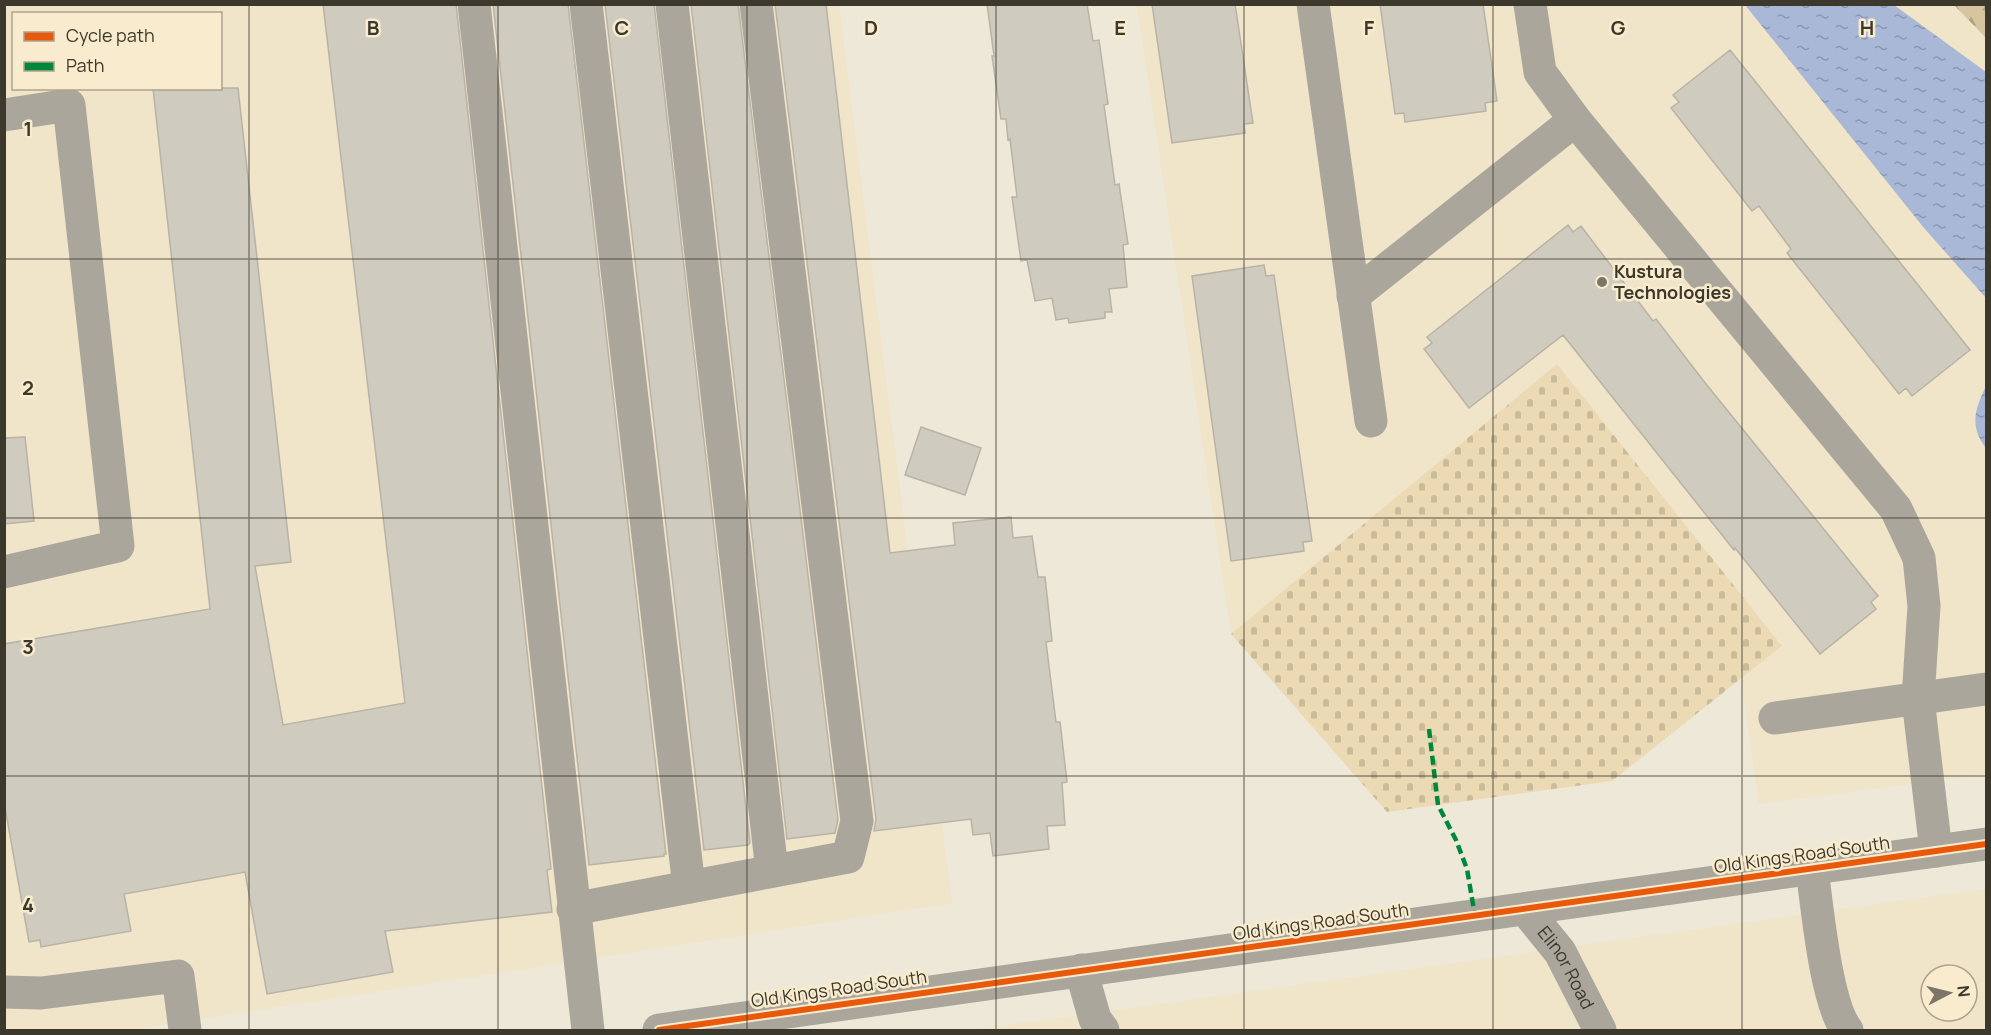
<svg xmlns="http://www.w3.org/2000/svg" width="1991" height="1035" font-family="Manrope,sans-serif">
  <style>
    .built { fill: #f0e4c9; fill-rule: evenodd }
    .forest { fill: url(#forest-firs) }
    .cemetery { fill: url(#cemetery-stones) }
    .water { fill: url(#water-ripples) }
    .building { fill: #d0cbbf; stroke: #b8b3a6; stroke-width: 1.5 }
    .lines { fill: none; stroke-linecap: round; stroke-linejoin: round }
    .minor { stroke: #aaa69c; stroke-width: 33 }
    .quiet { stroke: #00873e; stroke-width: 4.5; stroke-dasharray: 9 4.5; stroke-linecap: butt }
    .cycleway-casing { stroke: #f8ebce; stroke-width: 10 }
    .cycleway { stroke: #e8590c; stroke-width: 6 }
    .grid { fill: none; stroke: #3d382c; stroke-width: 1.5; stroke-opacity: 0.55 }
    .poi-dot { fill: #7b7668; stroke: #f8ebce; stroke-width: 2 }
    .labels { text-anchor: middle; stroke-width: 5; stroke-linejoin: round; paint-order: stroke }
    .poi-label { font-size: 18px; font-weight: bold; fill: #3d382c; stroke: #f8ebce; text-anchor: start }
    .street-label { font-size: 18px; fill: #3d382c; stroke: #f8ebce }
    .grid-label { font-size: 20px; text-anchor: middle; font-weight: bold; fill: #3d382c; stroke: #f8ebce; stroke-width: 5; stroke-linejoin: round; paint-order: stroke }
  </style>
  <defs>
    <pattern id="forest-firs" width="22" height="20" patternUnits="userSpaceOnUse" patternTransform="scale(1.5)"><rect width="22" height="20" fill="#d6c59f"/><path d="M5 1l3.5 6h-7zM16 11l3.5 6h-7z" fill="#afa182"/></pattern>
    <pattern id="cemetery-stones" width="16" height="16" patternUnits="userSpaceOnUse" patternTransform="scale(1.5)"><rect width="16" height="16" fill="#ebdab4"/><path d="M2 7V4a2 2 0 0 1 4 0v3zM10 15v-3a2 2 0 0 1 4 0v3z" fill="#cabc9b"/></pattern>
    <pattern id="water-ripples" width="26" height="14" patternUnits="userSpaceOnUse" patternTransform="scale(1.5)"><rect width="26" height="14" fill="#a9b8d7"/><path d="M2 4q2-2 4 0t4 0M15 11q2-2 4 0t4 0" fill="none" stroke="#8b97af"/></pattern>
  </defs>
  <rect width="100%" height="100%" fill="#eee8d8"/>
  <!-- built -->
  <path class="built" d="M 5,5 L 839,5 L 952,903 L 130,1030 L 5,1030 ZM 14,14 L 220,14 L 220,88 L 14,88 Z
    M 1137,5 L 1954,5 L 1986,38 L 1986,774 L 1759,804 L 1741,679 L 1782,646 L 1557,364 L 1231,634 Z
    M 1986,889 L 1986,1030 L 973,1030 ZM 1931,975 L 1967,975 L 1967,1011 L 1931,1011 Z"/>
  <!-- forest -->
  <path class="forest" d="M 1954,5 L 1986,5 L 1986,38 Z"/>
  <!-- cemetery -->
  <path class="cemetery" d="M 1557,364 L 1782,646 L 1612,781 L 1387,812 L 1231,634 Z"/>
  <!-- water -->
  <path class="water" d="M 1745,5 L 1894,5 L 1986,72 L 1986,298 L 1924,228 Z
    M 1986,386 L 1986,448 C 1969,426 1975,409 1986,386 Z"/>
  <!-- building -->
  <path class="building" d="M 323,4 L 456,4 L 551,869 L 547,870 L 552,912 L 385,931 L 393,972 L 267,994 L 245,872 L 124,894 L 131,931 L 41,947 L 40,940 L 29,942 L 4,802 L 4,644 L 210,609 L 153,88 L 238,88 L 291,562 L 255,566 L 283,725 L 405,703 Z
    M 493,4 L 568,4 L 666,854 L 664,854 L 664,856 L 589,865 Z
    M 605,4 L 654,4 L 750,843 L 748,845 L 704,850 Z
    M 691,4 L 738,4 L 838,820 L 835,833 L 787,839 Z
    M 775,4 L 826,4 L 890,553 L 955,545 L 953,523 L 1011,517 L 1013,538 L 1032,536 L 1038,577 L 1045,577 L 1052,641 L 1046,642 L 1056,722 L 1060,722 L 1067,782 L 1062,783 L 1065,825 L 1047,826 L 1049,849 L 993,856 L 990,833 L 973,835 L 971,819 L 874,831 L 876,819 Z
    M 987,4 L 1087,4 L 1093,41 L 1099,40 L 1108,104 L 1104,105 L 1115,185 L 1119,184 L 1128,244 L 1123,245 L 1127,287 L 1109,289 L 1112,312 L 1105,312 L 1105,318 L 1069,323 L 1068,318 L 1056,320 L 1052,298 L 1035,301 L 1027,260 L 1021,261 L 1012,197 L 1017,197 L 1010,139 L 1008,140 L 1006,119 L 1001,119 L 992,56 L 994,56 Z
    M 1152,4 L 1235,4 L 1253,123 L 1244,124 L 1245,133 L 1172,143 Z
    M 1380,4 L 1483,4 L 1497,101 L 1485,103 L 1486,111 L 1405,122 L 1404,113 L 1395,114 Z
    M 1730,50 L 1970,350 L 1912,396 L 1906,388 L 1899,394 L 1787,253 L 1791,249 L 1759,206 L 1752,211 L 1671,108 L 1679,102 L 1673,95 Z
    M 1568,225 L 1573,232 L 1581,226 L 1653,321 L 1656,319 L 1706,384 L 1878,596 L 1871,602 L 1876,609 L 1820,654 L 1735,548 L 1734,550 L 1563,335 L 1469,408 L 1424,349 L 1432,343 L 1427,337 Z
    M 1264,265 L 1266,276 L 1274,275 L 1312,541 L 1303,542 L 1304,551 L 1231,561 L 1192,276 Z
    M 921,427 L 981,448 L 965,495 L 905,475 Z
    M 25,437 L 34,521 L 4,524 L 4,438 Z"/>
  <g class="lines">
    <!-- minor -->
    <g class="minor">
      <path d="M 474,4 L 588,1030"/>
      <path d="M 586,4 L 689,887"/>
      <path d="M 672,4 L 772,871"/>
      <path d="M 1313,4 L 1371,421"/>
      <path d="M 1530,4 L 1540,72 L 1575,120 L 1896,509 L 1919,558 L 1924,606 L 1918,699 L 1936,851"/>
      <path d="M 4,115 L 69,105 L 118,546 L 4,572"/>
      <path d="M 1353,296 L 1575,120"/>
      <path d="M 1775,718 L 1986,689"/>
      <path d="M 1812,869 C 1817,906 1826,1004 1847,1030"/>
      <path d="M 573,909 L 848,857 L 857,821 L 756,4"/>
      <path id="s1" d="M 1525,909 L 1560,952 L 1600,1030"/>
      <path d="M 1081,970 L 1095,1019 L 1103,1030"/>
      <path d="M 4,992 L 41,993 L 178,976 L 185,1030"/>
      <path d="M 659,1030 L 1986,844"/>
    </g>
    <!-- quiet -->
    <path class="quiet" d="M 1429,729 L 1438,805 L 1456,840 L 1467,869 L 1475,916"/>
    <defs>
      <path id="cycleway" d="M 659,1030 L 1986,844"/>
    </defs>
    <!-- cycleway casing -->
    <use href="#cycleway" class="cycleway-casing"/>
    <!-- cycleway -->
    <use href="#cycleway" class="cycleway"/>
  </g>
  <!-- grid -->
  <path class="grid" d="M 249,4 L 249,1030M 498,4 L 498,1030M 747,4 L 747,1030M 996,4 L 996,1030M 1244,4 L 1244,1030M 1493,4 L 1493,1030M 1742,4 L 1742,1030M 4,259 L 1986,259M 4,518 L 1986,518M 4,776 L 1986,776"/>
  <!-- markers -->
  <circle class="poi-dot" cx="1602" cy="282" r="6"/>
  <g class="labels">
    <!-- poi labels -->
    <g class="poi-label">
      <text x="1614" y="278">Kustura<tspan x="1614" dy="21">Technologies</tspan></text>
    </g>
    <!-- street labels -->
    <g class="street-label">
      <text transform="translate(1802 855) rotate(-8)" y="6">Old Kings Road South</text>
      <text transform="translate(1321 922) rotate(-8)" y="6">Old Kings Road South</text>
      <text dy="6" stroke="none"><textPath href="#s1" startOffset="72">Elinor Road</textPath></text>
      <text transform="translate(839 989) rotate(-8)" y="6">Old Kings Road South</text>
    </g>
  </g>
  <g class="grid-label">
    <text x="373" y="35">B</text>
    <text x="622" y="35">C</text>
    <text x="871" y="35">D</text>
    <text x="1120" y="35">E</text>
    <text x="1369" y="35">F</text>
    <text x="1618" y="35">G</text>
    <text x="1867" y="35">H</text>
    <text x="28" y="136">1</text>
    <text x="28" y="395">2</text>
    <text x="28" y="654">3</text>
    <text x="28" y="912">4</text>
  </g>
  <!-- border -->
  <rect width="1991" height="1035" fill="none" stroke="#3d382c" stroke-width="12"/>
  <!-- legend -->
  <rect x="12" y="12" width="210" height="78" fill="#f8ebce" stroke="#ada38d" stroke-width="1.5"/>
  <rect x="24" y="32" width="30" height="9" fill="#e8590c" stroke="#ada38d" stroke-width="1.5"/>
  <text x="66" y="42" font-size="18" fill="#3d382c">Cycle path</text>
  <rect x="24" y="62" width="30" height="9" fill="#00873e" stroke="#ada38d" stroke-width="1.5"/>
  <text x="66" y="72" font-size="18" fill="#3d382c">Path</text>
  <!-- north arrow -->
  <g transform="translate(1949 993) rotate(83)"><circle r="28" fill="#f8ebce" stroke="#ada38d" stroke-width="1.5"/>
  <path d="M0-4.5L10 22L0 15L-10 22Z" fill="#7b7668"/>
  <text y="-9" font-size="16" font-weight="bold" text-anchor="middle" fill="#3d382c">N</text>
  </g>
</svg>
